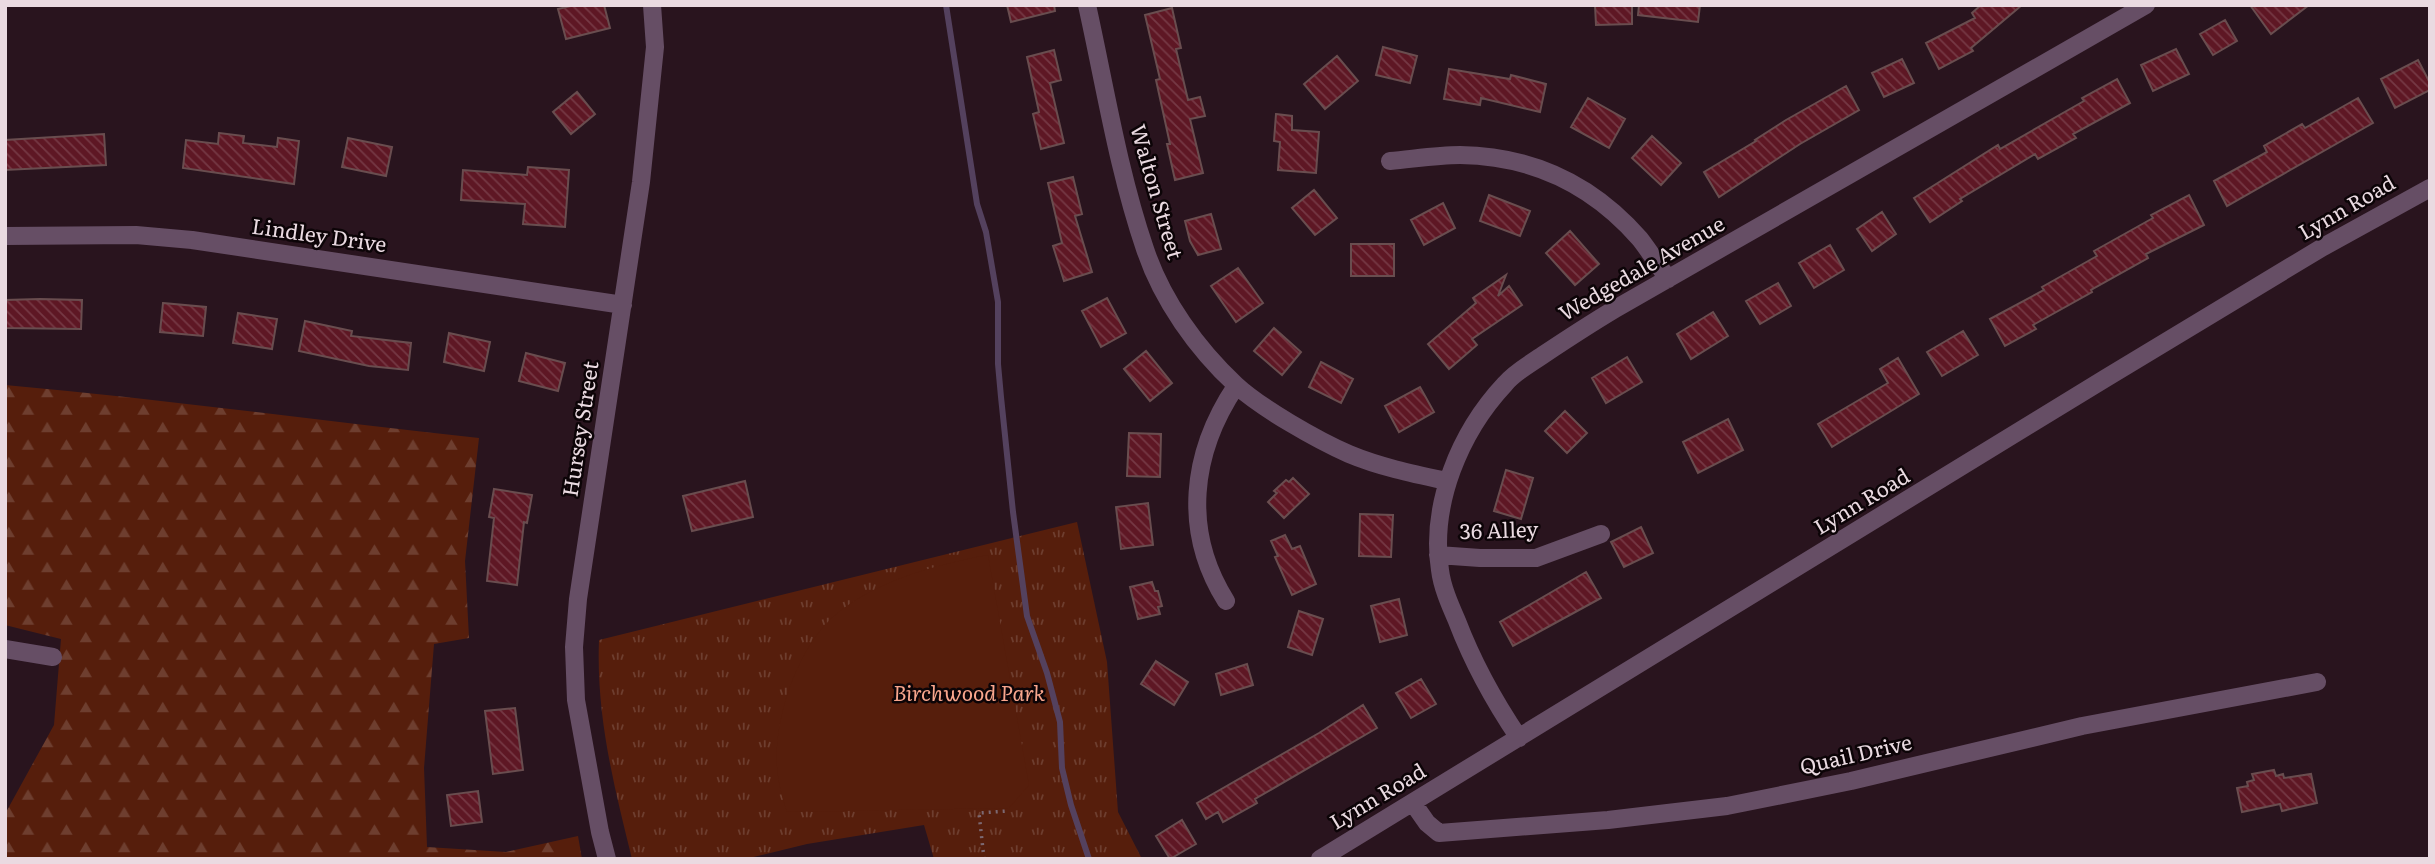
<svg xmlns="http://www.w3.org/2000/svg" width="2435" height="864" font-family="Literata,serif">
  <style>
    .grass { fill: url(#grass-tufts) }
    .forest { fill: url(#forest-firs) }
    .garden { fill: #561e0c }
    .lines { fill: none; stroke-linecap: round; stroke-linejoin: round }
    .stream { stroke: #54415e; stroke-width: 6 }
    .building { fill: url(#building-back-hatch); stroke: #694d4f; stroke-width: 2 }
    .path { stroke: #7c6972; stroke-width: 3.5; stroke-dasharray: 2 5; stroke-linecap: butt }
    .minor { stroke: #664e65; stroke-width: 18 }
    .labels { text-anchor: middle; stroke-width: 5; stroke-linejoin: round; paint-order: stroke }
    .street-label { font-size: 21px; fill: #eadae1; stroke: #0c0407 }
    .park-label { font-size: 21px; font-style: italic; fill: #f9a68d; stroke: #0c0407 }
  </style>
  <defs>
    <pattern id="grass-tufts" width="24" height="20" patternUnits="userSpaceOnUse" patternTransform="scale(1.75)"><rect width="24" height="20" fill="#561e0c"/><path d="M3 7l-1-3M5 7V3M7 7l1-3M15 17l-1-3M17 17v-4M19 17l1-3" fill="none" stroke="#6e3e2f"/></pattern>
    <pattern id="forest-firs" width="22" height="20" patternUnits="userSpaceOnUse" patternTransform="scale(1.75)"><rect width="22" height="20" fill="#561e0c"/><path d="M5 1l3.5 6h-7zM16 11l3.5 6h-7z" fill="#6e3e2f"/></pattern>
    <pattern id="building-back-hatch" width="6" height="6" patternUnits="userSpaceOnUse" patternTransform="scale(1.75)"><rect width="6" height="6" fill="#5e1724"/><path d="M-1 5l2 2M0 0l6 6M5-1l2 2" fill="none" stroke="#753844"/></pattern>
  </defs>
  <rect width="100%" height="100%" fill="#29141e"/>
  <!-- grass -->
  <path class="grass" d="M 1077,522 L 1107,662 L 1118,812 L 1142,859 L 934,859 L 924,825 L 807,844 L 745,859 L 632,859 C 614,786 596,716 599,640 Z"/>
  <!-- forest -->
  <path class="forest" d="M 5,385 C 163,399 321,421 479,438 L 465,561 L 469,638 L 434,644 L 424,768 L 427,847 L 506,852 L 578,836 L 582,859 L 5,859 L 5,814 L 54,725 L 61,639 L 5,625 Z"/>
  <!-- garden -->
  <path class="garden" d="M 988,555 L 1029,785 L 1009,808 L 787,812 C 773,772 774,743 785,702 C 793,675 805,648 824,626 C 860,585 936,564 988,555 Z"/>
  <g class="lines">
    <!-- stream -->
    <path class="stream" d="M 946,5 L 977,204 L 986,232 L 998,302 L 998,364 L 1001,397 L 1013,512 L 1027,616 L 1047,673 L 1060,722 L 1062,768 L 1071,805 L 1089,859"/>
  </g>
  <!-- building -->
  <path class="building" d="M 575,5 L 604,5 L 610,28 L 566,39 L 558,9 Z
    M 1007,5 L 1054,5 L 1055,11 L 1011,22 Z
    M 1595,5 L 1632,5 L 1632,24 L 1596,25 Z
    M 1639,5 L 1700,5 L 1698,22 L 1638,15 Z
    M 1981,5 L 2022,5 L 1971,48 L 1973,51 L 1939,69 L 1926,43 L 1975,18 L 1972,13 Z
    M 2250,5 L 2309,5 L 2271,34 Z
    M 1172,8 L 1181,48 L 1176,49 L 1188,100 L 1200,97 L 1205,116 L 1190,119 L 1203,173 L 1175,180 L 1167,144 L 1170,144 L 1156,80 L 1160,79 L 1145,15 Z
    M 2225,20 L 2237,41 L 2213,55 L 2200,34 Z
    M 1383,47 L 1417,56 L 1410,83 L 1376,75 Z
    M 2176,49 L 2189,74 L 2153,91 L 2141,65 Z
    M 1054,50 L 1061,80 L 1050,83 L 1064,143 L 1041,149 L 1033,114 L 1039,112 L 1027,57 Z
    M 1337,56 L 1358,81 L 1325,109 L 1304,84 Z
    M 1902,59 L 1914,83 L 1884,97 L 1872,73 Z
    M 2418,60 L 2430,83 L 2430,90 L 2395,108 L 2381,79 Z
    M 1449,69 L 1510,79 L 1511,75 L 1546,84 L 1540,112 L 1481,98 L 1480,105 L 1444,99 Z
    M 2117,79 L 2130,103 L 2073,134 L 2076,138 L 2038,159 L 2035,154 L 1960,199 L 1962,201 L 1930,222 L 1914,198 L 1998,145 L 2000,149 L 2084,101 L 2082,98 Z
    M 1846,86 L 1859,110 L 1800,144 L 1719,197 L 1704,172 L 1756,141 L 1755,140 L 1786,120 Z
    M 577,92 L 595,114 L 571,134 L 553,112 Z
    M 1588,98 L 1625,119 L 1609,148 L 1571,127 Z
    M 2358,98 L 2373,123 L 2227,206 L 2214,181 L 2267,152 L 2264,146 L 2302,124 L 2305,128 Z
    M 1276,114 L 1292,116 L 1292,130 L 1319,132 L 1316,173 L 1278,170 L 1280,142 L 1274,141 Z
    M 219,133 L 244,136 L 243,143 L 277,147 L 278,138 L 299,141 L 294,184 L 183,168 L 186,140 L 218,144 Z
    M 104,134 L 106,165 L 5,170 L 5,140 Z
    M 1652,136 L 1681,163 L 1661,185 L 1632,158 Z
    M 348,138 L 392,147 L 386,176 L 342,167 Z
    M 528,167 L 569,170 L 565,227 L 523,224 L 525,204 L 461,200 L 463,170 L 527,175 Z
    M 1073,177 L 1082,214 L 1075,216 L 1092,272 L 1064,281 L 1053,246 L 1062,243 L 1048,183 Z
    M 1314,190 L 1337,218 L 1315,235 L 1292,208 Z
    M 1489,195 L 1530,211 L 1520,236 L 1480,221 Z
    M 2189,195 L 2204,225 L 2146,254 L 2148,258 L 2091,290 L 2092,292 L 2033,325 L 2036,329 L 2005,346 L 1990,319 L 2044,290 L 2042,287 L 2097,256 L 2094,251 L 2153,218 L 2151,215 Z
    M 1443,203 L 1455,228 L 1424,245 L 1411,220 Z
    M 1882,212 L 1896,234 L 1872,251 L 1857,229 Z
    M 1211,214 L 1221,249 L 1198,255 L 1190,241 L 1185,221 Z
    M 1570,231 L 1599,264 L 1575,285 L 1546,253 Z
    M 1351,244 L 1394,244 L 1394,276 L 1351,276 Z
    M 1830,245 L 1844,270 L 1814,288 L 1799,263 Z
    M 1238,268 L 1263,303 L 1236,322 L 1211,286 Z
    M 1506,275 L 1498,296 L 1509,286 L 1522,305 L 1472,339 L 1477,345 L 1449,369 L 1428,344 L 1476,303 L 1473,298 Z
    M 1778,283 L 1791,306 L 1760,324 L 1746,301 Z
    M 1107,298 L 1126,333 L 1101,347 L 1082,311 Z
    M 40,299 L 82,300 L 81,329 L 5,328 L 5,300 Z
    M 163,303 L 206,307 L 203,336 L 160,332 Z
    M 1713,312 L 1728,336 L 1691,359 L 1677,334 Z
    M 238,313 L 277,319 L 272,349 L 233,343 Z
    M 305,321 L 352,331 L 351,336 L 411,343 L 408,370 L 369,366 L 299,351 Z
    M 1274,328 L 1301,352 L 1282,375 L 1254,351 Z
    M 1963,331 L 1978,355 L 1942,376 L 1927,352 Z
    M 449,333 L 490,342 L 484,371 L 444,362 Z
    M 1146,351 L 1172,383 L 1150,401 L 1124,369 Z
    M 526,353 L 565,363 L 558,391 L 519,381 Z
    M 1627,357 L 1642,382 L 1606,403 L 1592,378 Z
    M 1898,358 L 1919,394 L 1832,447 L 1818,424 L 1888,383 L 1880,369 Z
    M 1321,362 L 1353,379 L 1341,403 L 1309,387 Z
    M 1420,387 L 1434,412 L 1399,432 L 1385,406 Z
    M 1565,411 L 1587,433 L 1567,453 L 1545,431 Z
    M 1728,419 L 1743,450 L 1698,473 L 1683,442 Z
    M 1129,433 L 1161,434 L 1160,477 L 1127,476 Z
    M 1506,470 L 1533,478 L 1521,519 L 1494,511 Z
    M 1293,478 L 1309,494 L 1284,518 L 1268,502 L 1277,493 L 1274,491 L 1286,480 L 1289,482 Z
    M 745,481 L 753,517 L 692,531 L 683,496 Z
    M 494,489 L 532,495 L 527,523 L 524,522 L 517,585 L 487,581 L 494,518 L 489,517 Z
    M 1148,503 L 1153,545 L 1121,549 L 1116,507 Z
    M 1360,514 L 1393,515 L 1391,557 L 1359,556 Z
    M 1641,527 L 1653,553 L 1624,567 L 1611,542 Z
    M 1285,535 L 1292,549 L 1300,546 L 1316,584 L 1292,595 L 1275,557 L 1278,556 L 1271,541 Z
    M 1586,572 L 1601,598 L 1513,646 L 1500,622 Z
    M 1152,582 L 1155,591 L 1158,591 L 1162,606 L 1158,607 L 1160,614 L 1138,619 L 1130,587 Z
    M 1399,599 L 1407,635 L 1380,642 L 1371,606 Z
    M 1299,611 L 1323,619 L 1312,655 L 1288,647 Z
    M 1156,661 L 1188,682 L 1174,705 L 1141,684 Z
    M 1247,664 L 1253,685 L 1221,695 L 1216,674 Z
    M 1421,679 L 1436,704 L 1411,718 L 1396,693 Z
    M 1363,705 L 1377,728 L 1255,799 L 1257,803 L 1223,822 L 1218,812 L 1206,819 L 1197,803 L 1319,733 Z
    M 515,708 L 523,770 L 493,774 L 485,711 Z
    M 2274,770 L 2276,776 L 2283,774 L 2284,778 L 2311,774 L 2317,803 L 2282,811 L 2280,804 L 2242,812 L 2237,788 L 2248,786 L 2247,782 L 2254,780 L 2252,774 Z
    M 478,791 L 482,822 L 451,826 L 447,795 Z
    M 1182,820 L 1196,844 L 1170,859 L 1156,836 Z"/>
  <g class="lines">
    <!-- path -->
    <path class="path" d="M 984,859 L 979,813 L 1008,811"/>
    <!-- minor -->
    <path class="minor" d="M 1087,5 C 1105,86 1118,170 1145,249 C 1162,300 1197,349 1236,385 C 1261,408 1317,440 1349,454 C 1380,467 1414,474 1447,481
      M 1390,161 C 1413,159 1437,155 1460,155 C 1533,156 1592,184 1640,239 C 1650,252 1659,266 1668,279
      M 5,236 L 136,235 L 192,240 L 623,305
      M 1438,555 L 1480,558 L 1536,558 L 1601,534
      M 1226,601 C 1182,531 1191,453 1236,386
      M 5,649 L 53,657
      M 1519,738 C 1494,701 1473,663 1457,621 C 1450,605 1442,587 1440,570 C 1430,504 1460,432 1505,384 C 1515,372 1530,364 1543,355 C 1567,339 1590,324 1615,309 L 2146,5
      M 1413,803 L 1427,823 L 1439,833 L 1608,820 L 1727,806 L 1851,781 L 2082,726 L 2317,682
      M 607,859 L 600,832 L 576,700 L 574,647 L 578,599 L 641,182 L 655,47 L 652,5
      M 1320,859 L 2106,378 L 2323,247 L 2430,188"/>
  </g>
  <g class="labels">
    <!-- street labels -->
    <g class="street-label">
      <text transform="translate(1156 192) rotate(74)" y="7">Walton Street</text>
      <text transform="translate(2347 208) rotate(-30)" y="7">Lynn Road</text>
      <text transform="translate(319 236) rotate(8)" y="7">Lindley Drive</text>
      <text transform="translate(1642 269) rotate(-30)" y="7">Wedgedale Avenue</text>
      <text transform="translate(581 429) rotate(-81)" y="7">Hursey Street</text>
      <text transform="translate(1862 502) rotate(-31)" y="7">Lynn Road</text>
      <text transform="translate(1499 531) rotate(-2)" y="7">36 Alley</text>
      <text transform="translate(1856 755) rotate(-13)" y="7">Quail Drive</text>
      <text transform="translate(1378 797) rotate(-31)" y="7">Lynn Road</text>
    </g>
    <!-- park labels -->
    <g class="park-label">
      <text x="969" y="701">Birchwood Park</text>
    </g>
  </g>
  <!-- border -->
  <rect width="2435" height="864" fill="none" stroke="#eadae1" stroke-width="14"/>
</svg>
